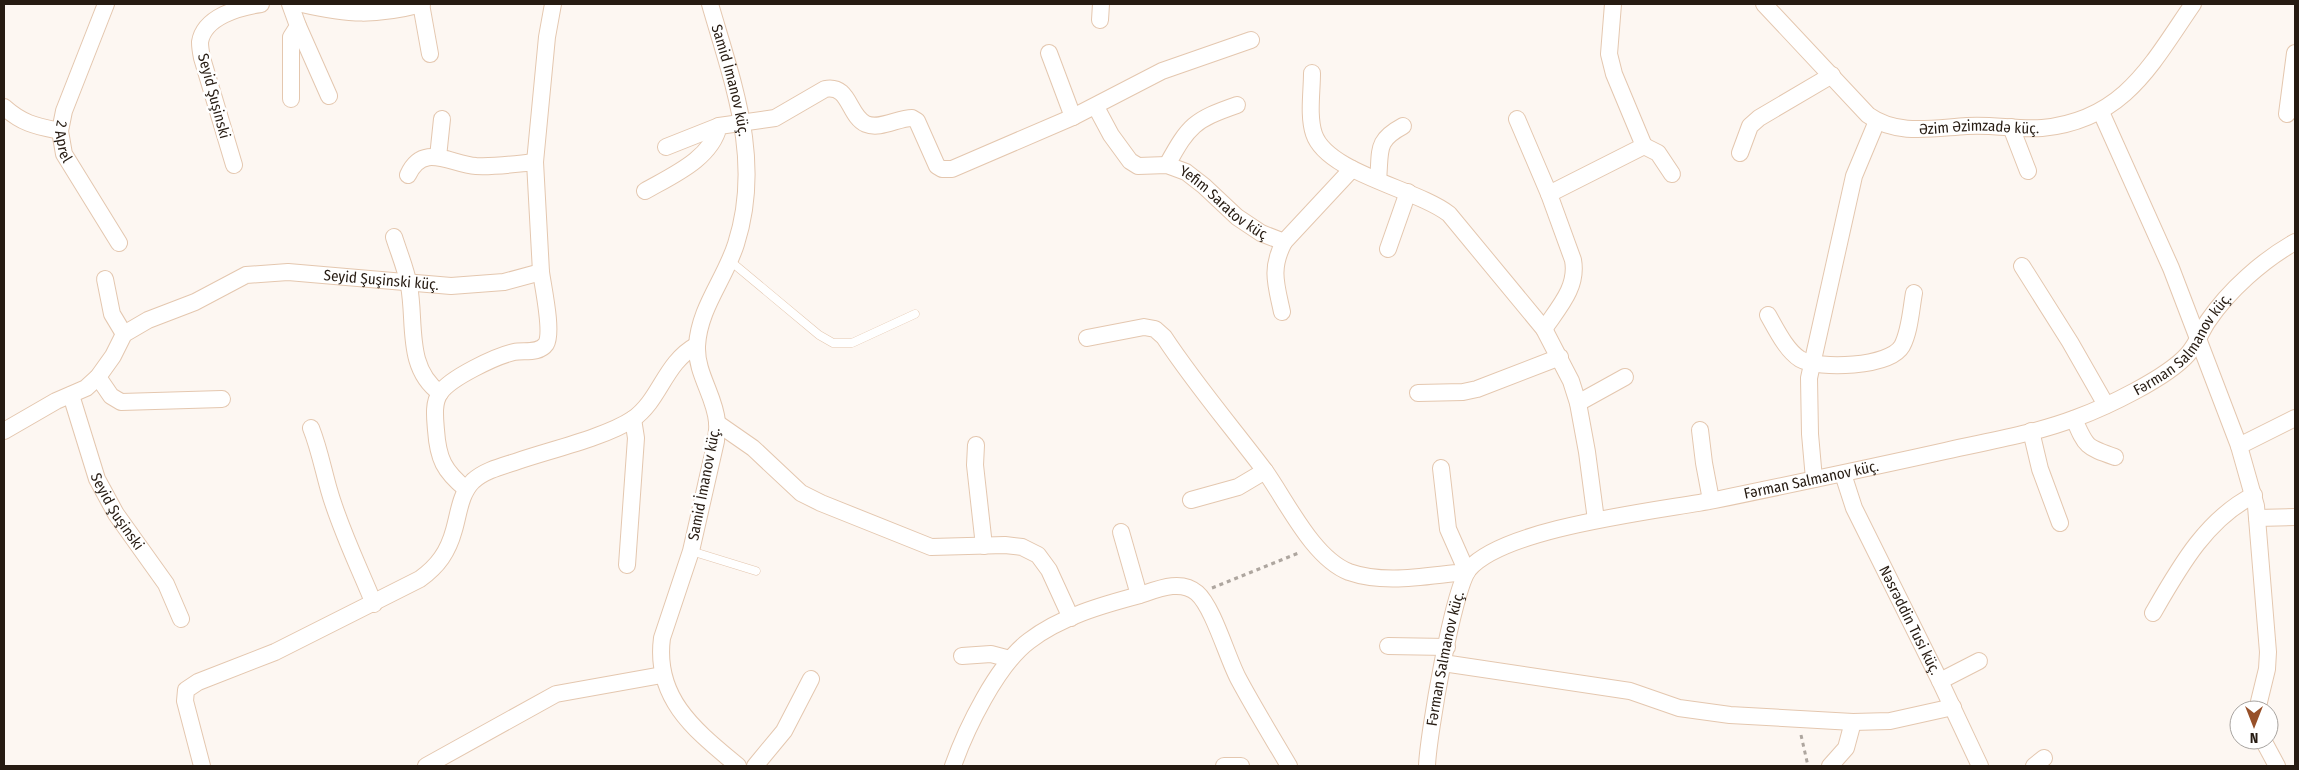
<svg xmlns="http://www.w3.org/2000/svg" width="2299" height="770" font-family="'Fira Sans Condensed',sans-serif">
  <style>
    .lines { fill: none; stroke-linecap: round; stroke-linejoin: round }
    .service-casing { stroke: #e4c7af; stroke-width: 9 }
    .minor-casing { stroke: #e4c7af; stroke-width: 18 }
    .path { stroke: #aea69f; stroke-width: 3; stroke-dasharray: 4 4; stroke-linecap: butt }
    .service { stroke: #fff; stroke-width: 8 }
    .minor { stroke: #fff; stroke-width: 16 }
    .labels { text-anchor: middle; stroke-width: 5; stroke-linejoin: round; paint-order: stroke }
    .street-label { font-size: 15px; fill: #261b12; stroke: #fff }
  </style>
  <rect width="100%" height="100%" fill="#fdf7f2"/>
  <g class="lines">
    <defs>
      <path id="service" d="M 729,260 L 819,335 L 833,343 L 852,343 L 915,314
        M 691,551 L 756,571"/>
      <g id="minor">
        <path id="s1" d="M 106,4 L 64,111 L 60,131 L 64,154 L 119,243"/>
        <path d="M 290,4 L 298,26 L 329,96"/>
        <path d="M 302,4 C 349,15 375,16 422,4"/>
        <path d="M 421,4 L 430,54"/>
        <path id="s2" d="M 710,4 C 733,84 763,160 736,244 C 725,279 699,308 697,346 C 696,374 715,396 717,422 C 718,428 716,435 716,441 L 691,551 L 662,638 C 654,699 696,731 738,766"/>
        <path id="s3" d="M 1764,4 L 1868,115 C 1897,136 1933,128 1967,126 C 1992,124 2017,130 2042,128 C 2124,120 2151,65 2193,4"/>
        <path d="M 1100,20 L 1101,4"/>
        <path d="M 1049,53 L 1073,117"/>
        <path d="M 1312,73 C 1312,92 1308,116 1314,134 C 1327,173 1417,189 1449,214 L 1544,329 L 1571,381 L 1578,403 L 1587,452 L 1596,520"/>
        <path d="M 291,99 L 291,37 L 298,26"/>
        <path d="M 4,107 C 23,124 36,126 60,131"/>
        <path id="s4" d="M 1096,107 L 1111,135 L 1130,161 L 1138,166 L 1167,165 L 1186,172 L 1204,186 L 1237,217 L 1261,233 L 1284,242 L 1352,169"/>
        <path d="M 2101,112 L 2171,268 L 2239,446 L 2256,506 L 2268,652 L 2267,669 L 2257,710"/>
        <path d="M 2287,114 L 2295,53"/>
        <path d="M 1517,119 L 1549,194"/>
        <path d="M 2011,127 L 2028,171"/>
        <path d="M 1644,146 L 1658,153 L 1672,174"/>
        <path d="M 666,147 L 719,126"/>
        <path d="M 1740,153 L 1750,126 L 1759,118 L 1832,75"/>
        <path d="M 438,157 L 442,119"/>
        <path d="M 234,165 L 202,58 C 201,53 200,47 200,42 C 204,17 239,7 261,4"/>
        <path d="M 1167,165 C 1189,125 1194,120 1237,105"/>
        <path d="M 408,175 C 423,142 450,164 476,166 C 496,167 515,164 535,162"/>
        <path d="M 1378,180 C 1381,150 1375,141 1403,126"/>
        <path d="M 645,191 C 673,175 711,159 719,126 L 775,118 L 825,89 C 850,84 848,116 866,124 C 880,130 898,118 912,118 L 917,121 L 937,166 L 942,169 L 952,169 L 1073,117 L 1162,71 L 1251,40"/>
        <path d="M 394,237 C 399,253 406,269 409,286 C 416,322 405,368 440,393"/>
        <path d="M 1388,249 L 1408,192"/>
        <path d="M 2022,266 L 2070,342 L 2106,405"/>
        <path d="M 105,279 L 112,314 L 124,334"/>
        <path d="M 1282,312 C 1276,284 1270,269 1284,242"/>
        <path d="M 1768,315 C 1776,329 1786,350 1800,359 C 1819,370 1890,367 1902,346 C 1910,331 1911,309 1914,293"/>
        <path d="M 1544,329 C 1559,307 1578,287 1573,260 L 1549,194 L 1644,146 L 1614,74 L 1609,54 L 1613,4"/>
        <path d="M 1087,338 L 1144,327 L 1155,329 L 1164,337 C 1195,384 1231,426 1265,471 C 1287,502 1313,558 1349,572 C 1386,585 1429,575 1467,572 L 1448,529 L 1441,468"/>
        <path d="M 98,377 L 111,396 L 121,402 L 222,399"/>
        <path d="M 1418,393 L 1463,392 L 1477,389 L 1560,357"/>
        <path id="s5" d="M 71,395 L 97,479 L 116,514 L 166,584 L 181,619"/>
        <path d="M 1578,403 L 1625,377"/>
        <path d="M 2074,419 C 2086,447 2086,447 2115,457"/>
        <path d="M 717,423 L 753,448 L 801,493 L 821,503 L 931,547 L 1005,545 L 1022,547 L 1038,555 L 1049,570 L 1071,618"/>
        <path d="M 311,428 C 319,448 323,469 329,490 C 340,529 359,567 374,604"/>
        <path d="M 1700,430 L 1704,463 L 1711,500"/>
        <path id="s6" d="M 4,431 L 56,401 L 86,388 L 98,377 L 113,356 L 124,334 L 148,320 L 195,302 L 246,275 L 288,272 L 451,286 L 504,282 L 541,272 L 535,162 L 547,37 L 553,4"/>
        <path d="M 2031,431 L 2040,469 L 2060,523"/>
        <path d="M 976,445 L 975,465 L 984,546"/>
        <path d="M 2239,446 L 2295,418"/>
        <path id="s7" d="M 1843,474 L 1854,508 L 1940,681 L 1980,766"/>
        <path d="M 1814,479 L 1810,434 L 1809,378 L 1854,176 L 1877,121"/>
        <path d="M 466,489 C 444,471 438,459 436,430 C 435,418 433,403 440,393 C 450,378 496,356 514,352 C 524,350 539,354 546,344 C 553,332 543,287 541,272"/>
        <path d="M 1191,500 L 1238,487 L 1265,471"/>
        <path d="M 2257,518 L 2295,517"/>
        <path d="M 1121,532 L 1139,595"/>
        <path d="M 627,565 L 636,438 L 633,419"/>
        <path d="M 2153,613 C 2179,568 2206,519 2254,495"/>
        <path d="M 1388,646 L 1447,647"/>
        <path d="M 962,656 L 991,654 L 1010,659"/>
        <path d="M 1443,663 L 1630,691 L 1679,708 L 1730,715 L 1853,722 L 1890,721 L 1953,707"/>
        <path d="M 1940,681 L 1979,661"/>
        <path d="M 2263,740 L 2277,766"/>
        <path d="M 202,766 L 185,701 L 186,690 L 198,682 L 275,652 L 420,579 C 438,566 448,552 454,530 C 459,513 460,494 473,481 C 485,470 503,466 518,461 C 550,450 606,437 633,419 C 661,399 664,363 697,345"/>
        <path d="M 426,766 L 556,694 L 662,675"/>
        <path d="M 755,766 L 784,731 L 811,679"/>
        <path d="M 953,766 C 966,729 997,665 1029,641 C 1060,617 1102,605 1140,595 C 1158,589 1181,579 1197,593 C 1213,607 1227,657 1238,678 C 1254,708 1272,737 1289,766"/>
        <path d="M 1224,766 L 1241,766"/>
        <path id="s8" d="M 1427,766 C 1428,737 1453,588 1469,569 C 1506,527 1657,511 1715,500 C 1792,484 1869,468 1945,451 C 1989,441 2034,434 2076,418 C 2106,407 2167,378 2188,354 C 2197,344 2201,331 2208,321 C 2229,290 2263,260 2295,242"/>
        <path d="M 1830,766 L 1846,748 L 1853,722"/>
        <path d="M 2034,766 L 2044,758"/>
      </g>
    </defs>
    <!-- service casing -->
    <use href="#service" class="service-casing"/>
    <!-- minor casing -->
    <use href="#minor" class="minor-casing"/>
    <!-- path -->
    <path class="path" d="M 1212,588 L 1301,552
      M 1801,735 L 1808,766"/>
    <!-- service -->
    <use href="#service" class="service"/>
    <!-- minor -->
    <use href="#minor" class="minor"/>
  </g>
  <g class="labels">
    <!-- street labels -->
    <g class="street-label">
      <text dy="5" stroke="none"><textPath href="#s2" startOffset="79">Samid İmanov küç.</textPath></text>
      <text transform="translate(214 96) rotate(75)" y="5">Seyid Şuşinski</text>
      <text dy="5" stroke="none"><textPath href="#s3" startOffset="266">Əzim Əzimzadə küç.</textPath></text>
      <text dy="5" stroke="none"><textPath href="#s1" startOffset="146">2 Aprel</textPath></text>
      <text dy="5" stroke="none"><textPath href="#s4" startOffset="171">Yefim Saratov küç</textPath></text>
      <text dy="5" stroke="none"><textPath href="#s6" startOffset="431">Seyid Şuşinski küç.</textPath></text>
      <text dy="5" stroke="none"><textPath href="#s8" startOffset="964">Fərman Salmanov küç.</textPath></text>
      <text dy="5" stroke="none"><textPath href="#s8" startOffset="559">Fərman Salmanov küç.</textPath></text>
      <text transform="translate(704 484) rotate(-79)" y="5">Samid İmanov küç.</text>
      <text dy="5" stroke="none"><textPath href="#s5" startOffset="126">Seyid Şuşinski</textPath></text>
      <text dy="5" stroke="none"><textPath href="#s7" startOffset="161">Nəsrəddin Tusi küç.</textPath></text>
      <text dy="5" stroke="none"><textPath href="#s8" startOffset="109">Fərman Salmanov küç.</textPath></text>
    </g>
  </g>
  <!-- border -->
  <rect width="2299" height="770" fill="none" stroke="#261b12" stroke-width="10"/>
  <!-- north arrow -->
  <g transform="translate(2254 725) rotate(180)"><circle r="24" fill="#ffffff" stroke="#a8a4a0"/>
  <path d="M0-4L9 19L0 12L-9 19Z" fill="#975029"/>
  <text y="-8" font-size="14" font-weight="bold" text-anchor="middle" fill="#261b12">N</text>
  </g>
</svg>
